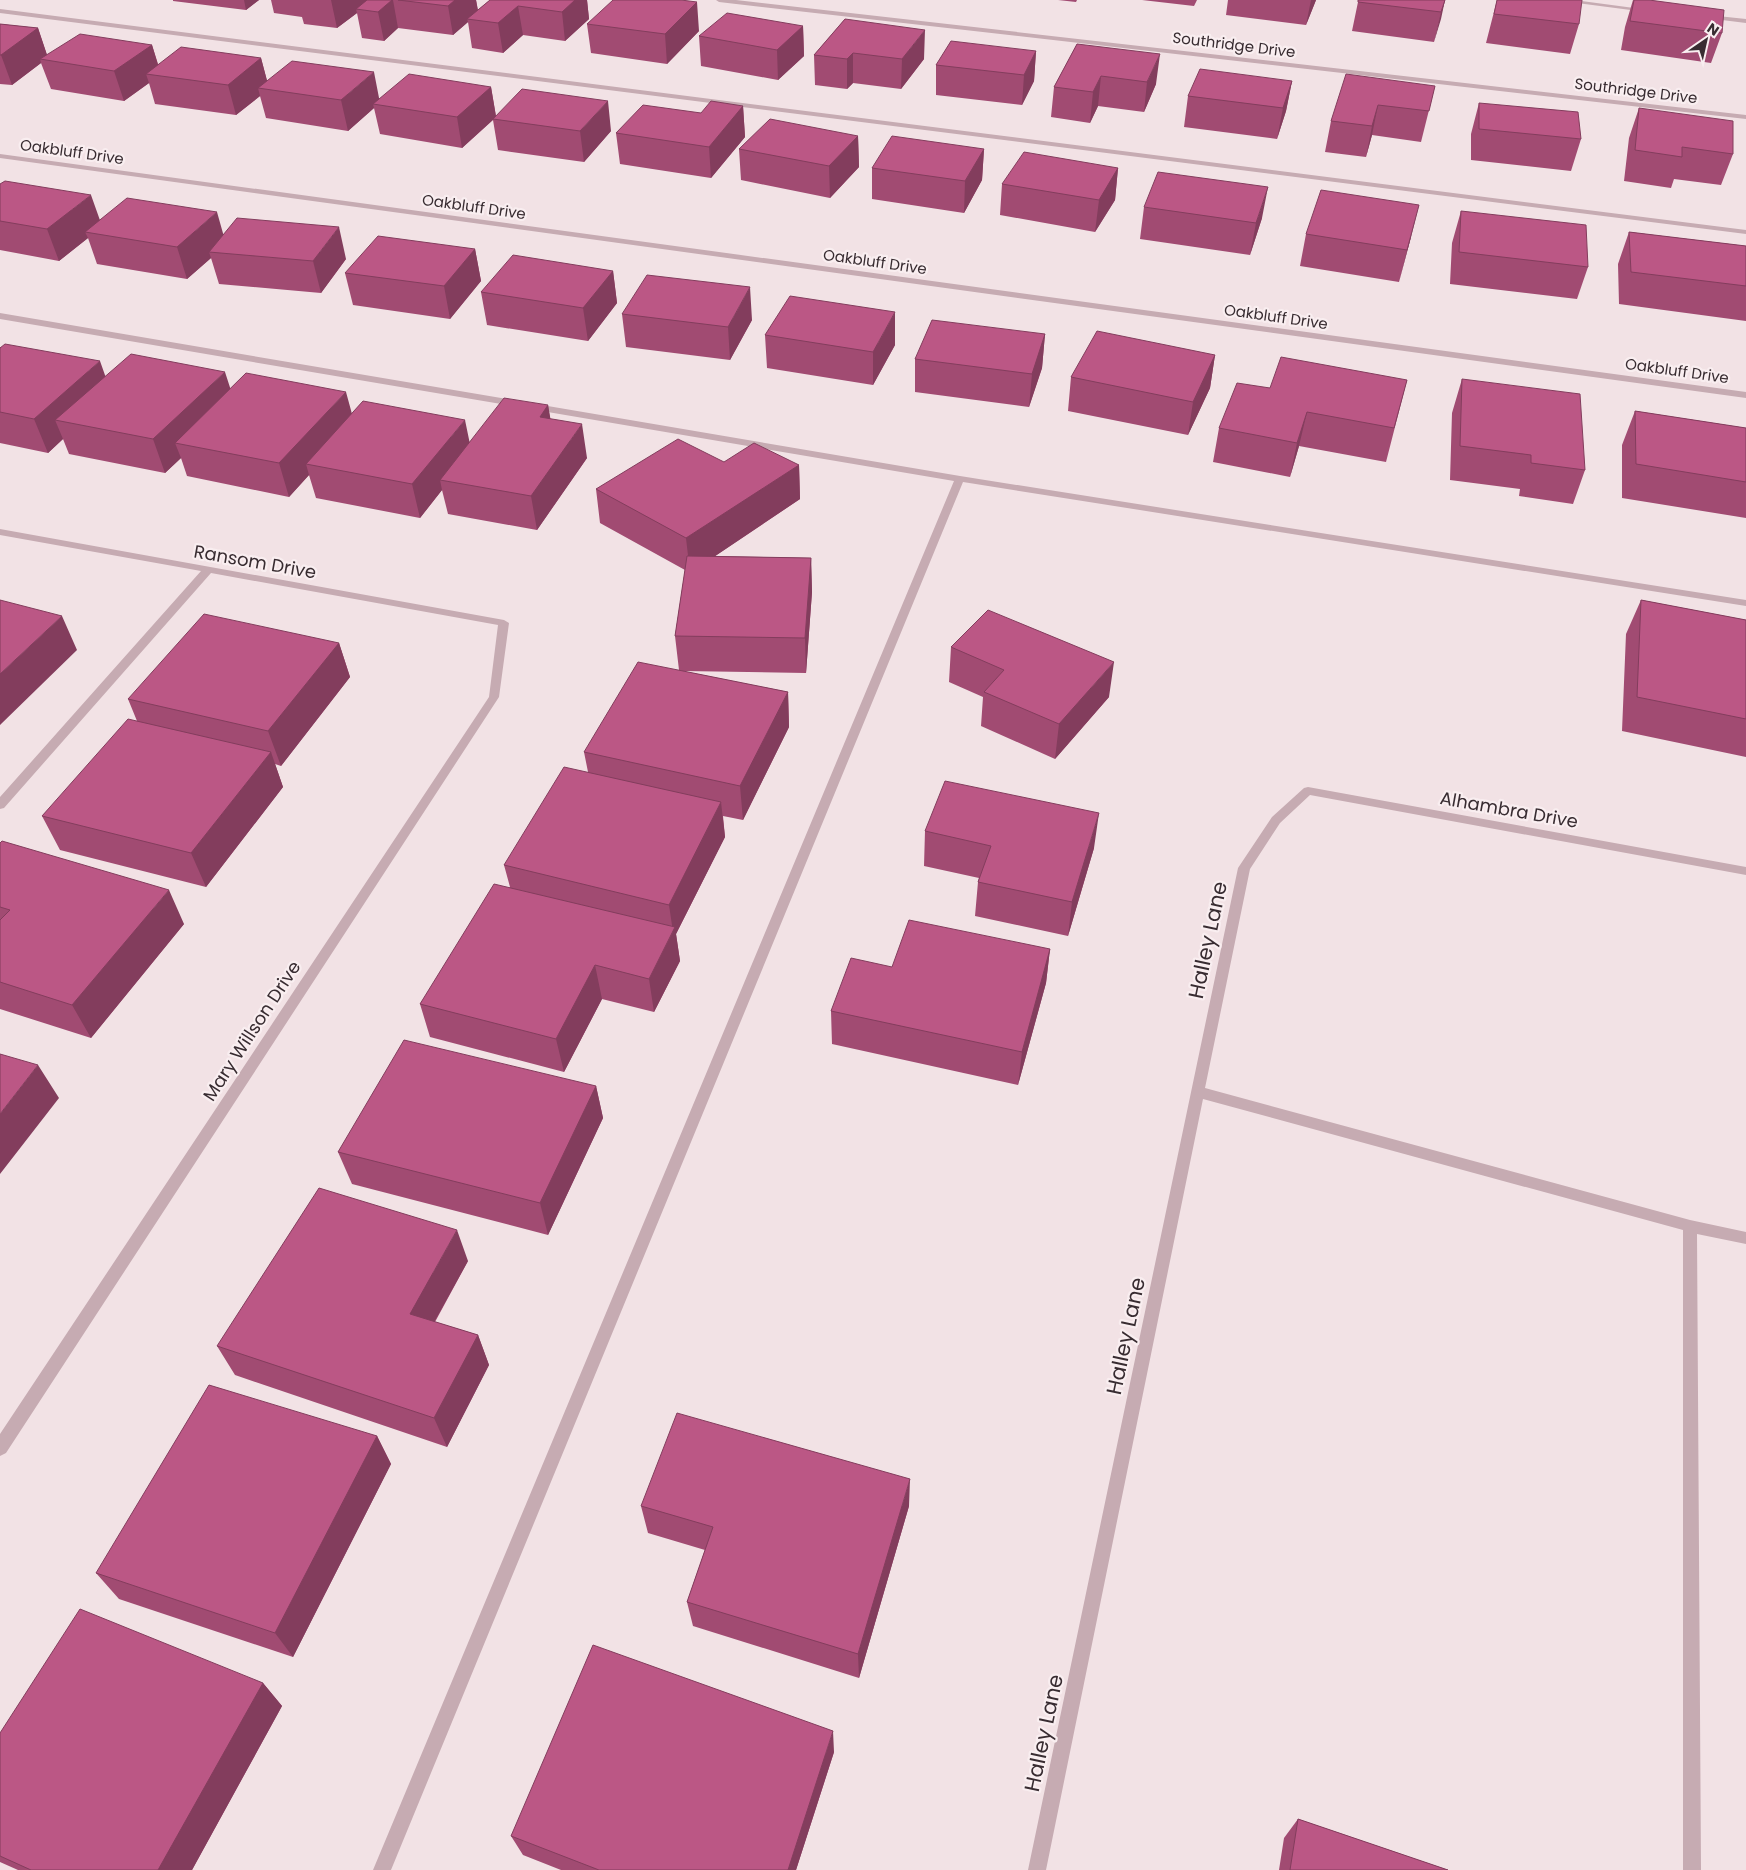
<svg xmlns="http://www.w3.org/2000/svg" width="1746" height="1870" font-family="Poppins,sans-serif">
  <style>
    .lines { fill: none; stroke-linecap: round; stroke-linejoin: round }
    .minor { fill: #c6abb2; fill-rule: evenodd }
    .wall { fill: #a14b72 }
    .shaded-wall { fill: #833d5d }
    .building { fill: #bb5785; stroke: #833d5d }
    .labels { text-anchor: middle; stroke-width: 4.5; stroke-linejoin: round; paint-order: stroke }
    .far-street-label { font-size: 15px; fill: #382c31; stroke: #f9eef0 }
    .street-label { font-size: 18px; fill: #382c31; stroke: #f9eef0 }
    .near-street-label { font-size: 21px; fill: #382c31; stroke: #f9eef0 }
  </style>
  <rect width="100%" height="100%" fill="#f2e2e5"/>
  <g class="lines">
    <!-- minor -->
    <path class="minor" d="M 716,0 L 736,0 L 1746,115 L 1746,119 L 719,2 Z
      M 1554,0 L 1574,0 L 1649,10 L 1646,12 Z
      M 0,9 L 1746,230 L 1746,234 L 0,13 Z
      M 1708,15 L 1746,19 L 1746,23 L 1706,18 L 1706,16 Z
      M 0,154 L 1746,392 L 1746,398 L 0,158 Z
      M 0,313 L 960,476 L 1746,600 L 1746,606 L 963,482 L 391,1870 L 373,1870 L 954,481 L 0,319 Z
      M 0,529 L 504,620 L 509,623 L 499,697 L 6,1453 L 0,1456 L 0,1434 L 489,697 L 498,625 L 211,573 L 4,808 L 0,809 L 0,797 L 201,571 L 0,535 Z
      M 1308,787 L 1746,867 L 1746,875 L 1310,795 L 1280,823 L 1250,869 L 1205,1088 L 1690,1220 L 1746,1232 L 1746,1244 L 1697,1234 L 1701,1870 L 1683,1870 L 1683,1230 L 1203,1099 L 1046,1870 L 1028,1870 L 1238,868 L 1272,817 L 1304,788 Z"/>
  </g>
  <!-- wall -->
  <path class="wall" d="M 173,0 L 259,0 L 246,10 L 173,1 Z
    M 271,0 L 476,0 L 478,10 L 490,0 L 587,0 L 589,19 L 565,41 L 523,35 L 503,53 L 472,48 L 468,22 L 453,35 L 398,28 L 384,41 L 362,38 L 357,13 L 337,28 L 304,24 L 302,17 L 274,13 Z
    M 1058,0 L 1077,0 L 1076,2 Z
    M 1142,0 L 1197,0 L 1194,6 Z
    M 1228,0 L 1316,0 L 1306,25 L 1226,15 Z
    M 1445,0 L 1434,42 L 1352,31 L 1358,2 Z
    M 1497,0 L 1579,24 L 1570,54 L 1486,43 Z
    M 1633,0 L 1722,33 L 1711,63 L 1621,50 L 1625,27 Z
    M 845,19 L 924,59 L 901,89 L 853,83 L 847,89 L 815,85 L 814,55 Z
    M 0,24 L 38,28 L 47,55 L 152,45 L 158,64 L 261,58 L 267,81 L 379,99 L 491,87 L 496,116 L 611,131 L 584,162 L 498,150 L 493,120 L 462,148 L 380,134 L 374,108 L 348,131 L 266,118 L 260,96 L 236,115 L 155,104 L 149,83 L 124,101 L 51,89 L 41,63 L 12,85 L 0,84 Z
    M 587,24 L 699,31 L 667,64 L 591,53 Z
    M 803,26 L 804,56 L 778,80 L 701,66 L 699,36 Z
    M 1077,44 L 1156,84 L 1144,112 L 1098,106 L 1090,123 L 1051,117 L 1054,87 Z
    M 1036,51 L 1034,81 L 1022,105 L 936,95 L 936,65 Z
    M 1292,81 L 1286,111 L 1277,139 L 1184,127 L 1188,96 Z
    M 1435,86 L 1421,142 L 1372,135 L 1366,157 L 1325,152 L 1331,121 Z
    M 1479,103 L 1581,139 L 1571,171 L 1471,160 L 1471,134 Z
    M 743,106 L 745,137 L 711,178 L 620,164 L 616,133 L 701,113 Z
    M 1639,108 L 1733,154 L 1721,185 L 1674,179 L 1671,188 L 1624,181 L 1629,138 Z
    M 858,136 L 859,167 L 830,198 L 741,180 L 739,149 Z
    M 984,149 L 982,180 L 964,213 L 872,199 L 872,168 Z
    M 1118,168 L 1115,200 L 1095,232 L 1000,215 L 1002,184 Z
    M 0,184 L 100,220 L 223,234 L 346,259 L 321,293 L 219,284 L 211,258 L 187,279 L 97,264 L 88,238 L 59,261 L 0,250 Z
    M 1144,207 L 1262,218 L 1250,255 L 1140,239 Z
    M 1461,211 L 1588,267 L 1577,299 L 1450,284 L 1452,243 Z
    M 1629,232 L 1746,246 L 1746,321 L 1619,304 L 1618,264 Z
    M 1306,234 L 1411,237 L 1399,282 L 1300,266 Z
    M 475,249 L 481,281 L 450,319 L 353,305 L 345,273 Z
    M 613,271 L 617,303 L 588,341 L 487,325 L 481,292 Z
    M 622,314 L 752,320 L 730,360 L 626,347 Z
    M 1045,334 L 1042,368 L 1029,407 L 915,392 L 915,359 Z
    M 765,335 L 895,345 L 873,385 L 767,368 Z
    M 0,347 L 105,376 L 230,389 L 352,414 L 470,442 L 548,405 L 550,419 L 587,458 L 537,530 L 448,514 L 442,490 L 420,518 L 316,498 L 309,475 L 289,497 L 187,476 L 181,458 L 165,473 L 69,454 L 63,439 L 48,453 L 0,443 Z
    M 1215,355 L 1210,388 L 1188,435 L 1068,411 L 1071,377 Z
    M 1462,379 L 1585,470 L 1573,504 L 1519,496 L 1520,489 L 1450,480 L 1452,413 Z
    M 1407,380 L 1386,462 L 1299,446 L 1290,477 L 1213,462 L 1219,428 L 1270,388 Z
    M 1635,411 L 1746,428 L 1746,518 L 1622,498 L 1622,445 Z
    M 724,462 L 799,465 L 800,499 L 715,556 L 811,558 L 812,592 L 806,673 L 683,671 L 788,692 L 789,727 L 743,820 L 723,816 L 725,837 L 676,934 L 680,961 L 654,1012 L 602,999 L 564,1072 L 430,1037 L 420,1004 L 510,887 L 504,865 L 588,772 L 584,752 L 679,670 L 675,636 L 685,570 L 600,523 L 596,489 Z
    M 1641,600 L 1746,620 L 1746,757 L 1622,731 L 1626,634 Z
    M 339,643 L 350,677 L 281,766 L 275,764 L 283,787 L 206,887 L 60,850 L 42,816 L 137,721 L 128,699 Z
    M 951,647 L 1109,697 L 1055,759 L 981,726 L 983,697 L 949,682 Z
    M 925,831 L 1094,848 L 1068,936 L 975,916 L 978,882 L 979,878 L 924,866 Z
    M 0,843 L 184,924 L 91,1038 L 0,1009 Z
    M 1050,949 L 1046,983 L 1018,1085 L 832,1044 L 831,1011 L 892,967 Z
    M 596,1086 L 603,1118 L 548,1235 L 352,1184 L 338,1152 Z
    M 468,1261 L 435,1322 L 478,1335 L 489,1365 L 447,1447 L 235,1375 L 217,1346 Z
    M 377,1436 L 391,1464 L 293,1657 L 119,1599 L 96,1573 Z
    M 641,1506 L 909,1506 L 859,1678 L 693,1626 L 687,1602 L 705,1550 L 648,1533 Z
    M 263,1683 L 282,1706 L 192,1870 L 18,1870 L 0,1862 L 0,1733 Z
    M 834,1752 L 796,1870 L 561,1870 L 523,1855 L 511,1836 Z
    M 1298,1819 L 1448,1870 L 1279,1870 L 1284,1838 Z"/>
  <!-- shaded-wall -->
  <path class="shaded-wall" d="M 244,0 L 259,0 L 246,10 Z
    M 331,0 L 375,0 L 356,9 L 357,13 L 337,28 Z
    M 392,0 L 393,0 L 398,28 L 384,41 L 378,12 Z
    M 455,0 L 476,0 L 478,12 L 467,19 L 468,22 L 453,35 L 448,6 Z
    M 575,0 L 587,0 L 589,19 L 565,41 L 562,12 Z
    M 1311,0 L 1316,0 L 1306,25 Z
    M 1445,0 L 1441,19 L 1434,42 L 1441,12 Z
    M 697,2 L 699,31 L 667,64 L 665,34 Z
    M 518,6 L 523,35 L 503,53 L 498,23 Z
    M 803,26 L 804,56 L 778,80 L 777,50 Z
    M 38,28 L 48,58 L 40,59 L 41,63 L 12,85 L 1,55 Z
    M 925,30 L 924,59 L 901,89 L 902,59 Z
    M 152,45 L 161,75 L 146,74 L 149,83 L 124,101 L 114,71 Z
    M 1036,51 L 1034,81 L 1022,105 L 1024,75 Z
    M 853,53 L 853,83 L 847,89 L 847,59 Z
    M 1160,54 L 1156,84 L 1144,112 L 1147,82 Z
    M 261,58 L 269,88 L 258,88 L 260,96 L 236,115 L 228,85 Z
    M 374,72 L 380,103 L 373,104 L 374,108 L 348,131 L 341,100 Z
    M 1101,76 L 1098,106 L 1090,123 L 1093,92 Z
    M 1292,81 L 1286,111 L 1277,139 L 1283,108 Z
    M 491,87 L 496,117 L 462,148 L 457,117 Z
    M 608,101 L 611,131 L 584,162 L 580,131 Z
    M 1378,105 L 1372,135 L 1366,157 L 1372,126 Z
    M 743,106 L 745,137 L 711,178 L 709,147 Z
    M 858,136 L 859,167 L 830,198 L 829,166 Z
    M 984,149 L 982,180 L 964,213 L 965,181 Z
    M 1118,168 L 1115,200 L 1095,232 L 1099,200 Z
    M 1268,187 L 1262,218 L 1250,255 L 1256,223 Z
    M 91,195 L 102,226 L 85,232 L 88,238 L 59,261 L 47,229 Z
    M 1419,205 L 1411,237 L 1399,282 L 1407,250 Z
    M 217,212 L 226,244 L 209,252 L 211,258 L 187,279 L 177,247 Z
    M 339,227 L 346,259 L 321,293 L 313,261 Z
    M 475,249 L 481,281 L 450,319 L 444,286 Z
    M 613,271 L 617,303 L 588,341 L 583,308 Z
    M 750,287 L 752,320 L 730,360 L 728,327 Z
    M 895,312 L 895,345 L 873,385 L 873,352 Z
    M 1045,334 L 1042,368 L 1029,407 L 1032,374 Z
    M 1215,355 L 1210,388 L 1188,435 L 1193,402 Z
    M 100,361 L 112,395 L 55,420 L 63,439 L 48,453 L 34,419 Z
    M 225,372 L 236,406 L 175,443 L 181,458 L 165,473 L 153,439 Z
    M 346,392 L 355,425 L 306,464 L 309,475 L 289,497 L 279,463 Z
    M 548,405 L 554,439 L 540,417 Z
    M 1307,412 L 1299,446 L 1290,477 L 1297,443 Z
    M 465,420 L 472,454 L 440,480 L 442,490 L 420,518 L 412,484 Z
    M 582,424 L 587,458 L 537,530 L 531,496 Z
    M 799,465 L 800,499 L 690,573 L 686,538 Z
    M 811,558 L 812,592 L 806,673 L 805,638 Z
    M 62,616 L 77,650 L 0,725 L 0,674 Z
    M 339,643 L 350,677 L 281,766 L 268,731 Z
    M 1114,662 L 1109,697 L 1055,759 L 1059,724 Z
    M 788,692 L 789,727 L 743,820 L 740,786 Z
    M 271,752 L 283,787 L 206,887 L 191,853 Z
    M 721,802 L 725,837 L 676,934 L 680,961 L 654,1012 L 649,979 L 673,932 L 669,905 Z
    M 1099,813 L 1094,848 L 1068,936 L 1072,902 Z
    M 169,890 L 184,924 L 91,1038 L 72,1005 Z
    M 1050,949 L 1046,983 L 1018,1085 L 1022,1052 Z
    M 595,965 L 602,999 L 564,1072 L 556,1039 Z
    M 38,1065 L 59,1098 L 0,1174 L 0,1114 Z
    M 596,1086 L 603,1118 L 548,1235 L 540,1203 Z
    M 457,1230 L 468,1261 L 422,1344 L 410,1314 Z
    M 478,1335 L 489,1365 L 447,1447 L 434,1418 Z
    M 377,1436 L 391,1464 L 293,1657 L 275,1633 Z
    M 910,1479 L 909,1506 L 859,1678 L 858,1654 Z
    M 263,1683 L 282,1706 L 192,1870 L 158,1870 Z
    M 833,1731 L 834,1752 L 796,1870 L 788,1870 Z"/>
  <!-- building -->
  <path class="building" d="M 367,0 L 392,0 L 378,12 L 356,9 Z
    M 398,0 L 455,0 L 448,6 Z
    M 490,0 L 575,0 L 562,12 L 518,6 L 498,23 L 467,19 Z
    M 613,0 L 681,0 L 697,2 L 665,34 L 587,24 Z
    M 1358,0 L 1445,0 L 1441,12 L 1358,2 Z
    M 1497,0 L 1582,0 L 1579,24 L 1494,14 Z
    M 1634,0 L 1649,0 L 1724,10 L 1722,33 L 1630,21 Z
    M 727,13 L 803,26 L 777,50 L 699,36 Z
    M 845,19 L 925,30 L 902,59 L 853,53 L 847,59 L 814,55 Z
    M 0,24 L 38,28 L 1,55 L 0,55 Z
    M 80,34 L 152,45 L 114,71 L 40,59 Z
    M 951,41 L 1036,51 L 1024,75 L 936,65 Z
    M 1077,44 L 1160,54 L 1147,82 L 1101,76 L 1093,92 L 1054,87 Z
    M 181,47 L 261,58 L 228,85 L 146,74 Z
    M 292,61 L 374,72 L 341,100 L 258,88 Z
    M 1200,69 L 1292,81 L 1283,108 L 1188,96 Z
    M 409,74 L 491,87 L 457,117 L 373,104 Z
    M 1346,74 L 1435,86 L 1429,111 L 1378,105 L 1372,126 L 1331,121 Z
    M 522,89 L 608,101 L 580,131 L 493,119 Z
    M 711,101 L 743,106 L 709,147 L 616,133 L 643,105 L 701,113 Z
    M 1479,103 L 1578,112 L 1581,139 L 1479,129 Z
    M 1639,108 L 1733,121 L 1733,154 L 1682,147 L 1682,157 L 1635,150 Z
    M 770,119 L 858,136 L 829,166 L 739,149 Z
    M 892,136 L 984,149 L 965,181 L 872,168 Z
    M 1024,152 L 1118,168 L 1099,200 L 1002,184 Z
    M 1158,172 L 1268,187 L 1256,223 L 1144,207 Z
    M 5,181 L 91,195 L 47,229 L 0,221 L 0,184 Z
    M 1321,190 L 1419,205 L 1407,250 L 1306,234 Z
    M 127,198 L 217,212 L 177,247 L 85,232 Z
    M 1461,211 L 1586,225 L 1588,267 L 1459,252 Z
    M 237,218 L 339,227 L 313,261 L 209,252 Z
    M 1629,232 L 1746,246 L 1746,286 L 1631,272 Z
    M 378,236 L 475,249 L 444,286 L 345,273 Z
    M 513,255 L 613,271 L 583,308 L 481,292 Z
    M 647,275 L 750,287 L 728,327 L 622,314 Z
    M 790,296 L 895,312 L 873,352 L 765,335 Z
    M 932,320 L 1045,334 L 1032,374 L 915,359 Z
    M 1097,331 L 1215,355 L 1193,402 L 1071,377 Z
    M 5,344 L 100,361 L 34,419 L 0,412 L 0,348 Z
    M 131,354 L 225,372 L 153,439 L 55,420 Z
    M 1281,357 L 1407,380 L 1394,428 L 1307,412 L 1297,443 L 1219,428 L 1237,383 L 1270,388 Z
    M 246,373 L 346,392 L 279,463 L 175,443 Z
    M 1462,379 L 1580,394 L 1585,470 L 1531,463 L 1531,455 L 1460,446 Z
    M 504,398 L 548,405 L 540,417 L 582,424 L 531,496 L 440,480 Z
    M 363,401 L 465,420 L 412,484 L 306,464 Z
    M 1635,411 L 1746,428 L 1746,482 L 1636,464 Z
    M 678,439 L 724,462 L 754,443 L 799,465 L 686,538 L 596,489 Z
    M 687,556 L 811,558 L 805,638 L 675,636 Z
    M 0,600 L 62,616 L 0,674 Z
    M 1641,600 L 1746,620 L 1746,719 L 1637,697 Z
    M 988,610 L 1114,662 L 1059,724 L 984,692 L 1004,670 L 951,647 Z
    M 204,614 L 339,643 L 268,731 L 128,699 Z
    M 638,662 L 788,692 L 740,786 L 584,752 Z
    M 128,719 L 271,752 L 191,853 L 42,816 Z
    M 564,767 L 721,802 L 669,905 L 504,865 Z
    M 945,781 L 1099,813 L 1072,902 L 978,882 L 991,846 L 925,831 Z
    M 2,841 L 169,890 L 72,1005 L 0,982 L 0,920 L 10,910 L 0,907 L 0,843 Z
    M 494,884 L 675,927 L 649,979 L 595,965 L 556,1039 L 420,1004 Z
    M 909,920 L 1050,949 L 1022,1052 L 831,1011 L 851,958 L 892,967 Z
    M 404,1040 L 596,1086 L 540,1203 L 338,1152 Z
    M 0,1054 L 38,1065 L 0,1114 Z
    M 319,1188 L 457,1230 L 410,1314 L 478,1335 L 434,1418 L 217,1346 Z
    M 209,1385 L 377,1436 L 275,1633 L 96,1573 Z
    M 677,1413 L 910,1479 L 858,1654 L 687,1602 L 713,1527 L 641,1506 Z
    M 80,1609 L 263,1683 L 158,1870 L 31,1870 L 0,1856 L 0,1733 Z
    M 593,1645 L 833,1731 L 788,1870 L 599,1870 L 511,1836 Z
    M 1298,1819 L 1448,1870 L 1290,1870 Z"/>
  <g class="labels">
    <!-- far-street labels -->
    <g class="far-street-label">
      <text transform="translate(1234 45) rotate(7)" y="5">Southridge Drive</text>
      <text transform="translate(1636 91) rotate(7)" y="5">Southridge Drive</text>
      <text transform="translate(72 152) rotate(8)" y="5">Oakbluff Drive</text>
      <text transform="translate(474 207) rotate(8)" y="5">Oakbluff Drive</text>
      <text transform="translate(875 262) rotate(8)" y="5">Oakbluff Drive</text>
      <text transform="translate(1276 317) rotate(8)" y="5">Oakbluff Drive</text>
      <text transform="translate(1677 371) rotate(8)" y="5">Oakbluff Drive</text>
    </g>
    <!-- street labels -->
    <g class="street-label">
      <text transform="translate(255 562) rotate(10)" y="6">Ransom Drive</text>
      <text transform="translate(1509 810) rotate(10)" y="6">Alhambra Drive</text>
      <text transform="translate(252 1031) rotate(-57)" y="6">Mary Willson Drive</text>
    </g>
    <!-- near-street labels -->
    <g class="near-street-label">
      <text transform="translate(1208 940) rotate(-78)" y="7">Halley Lane</text>
      <text transform="translate(1126 1336) rotate(-78)" y="7">Halley Lane</text>
      <text transform="translate(1044 1733) rotate(-78)" y="7">Halley Lane</text>
    </g>
  </g>
  <!-- north arrow -->
  <g transform="translate(1706 40) rotate(34)" stroke="#f9eef0" stroke-width="4" paint-order="stroke">
  <path d="M0-4L9 19L0 12L-9 19Z" fill="#382c31"/>
  <text y="-8" font-size="14" font-weight="bold" text-anchor="middle" fill="#382c31">N</text>
  </g>
</svg>
